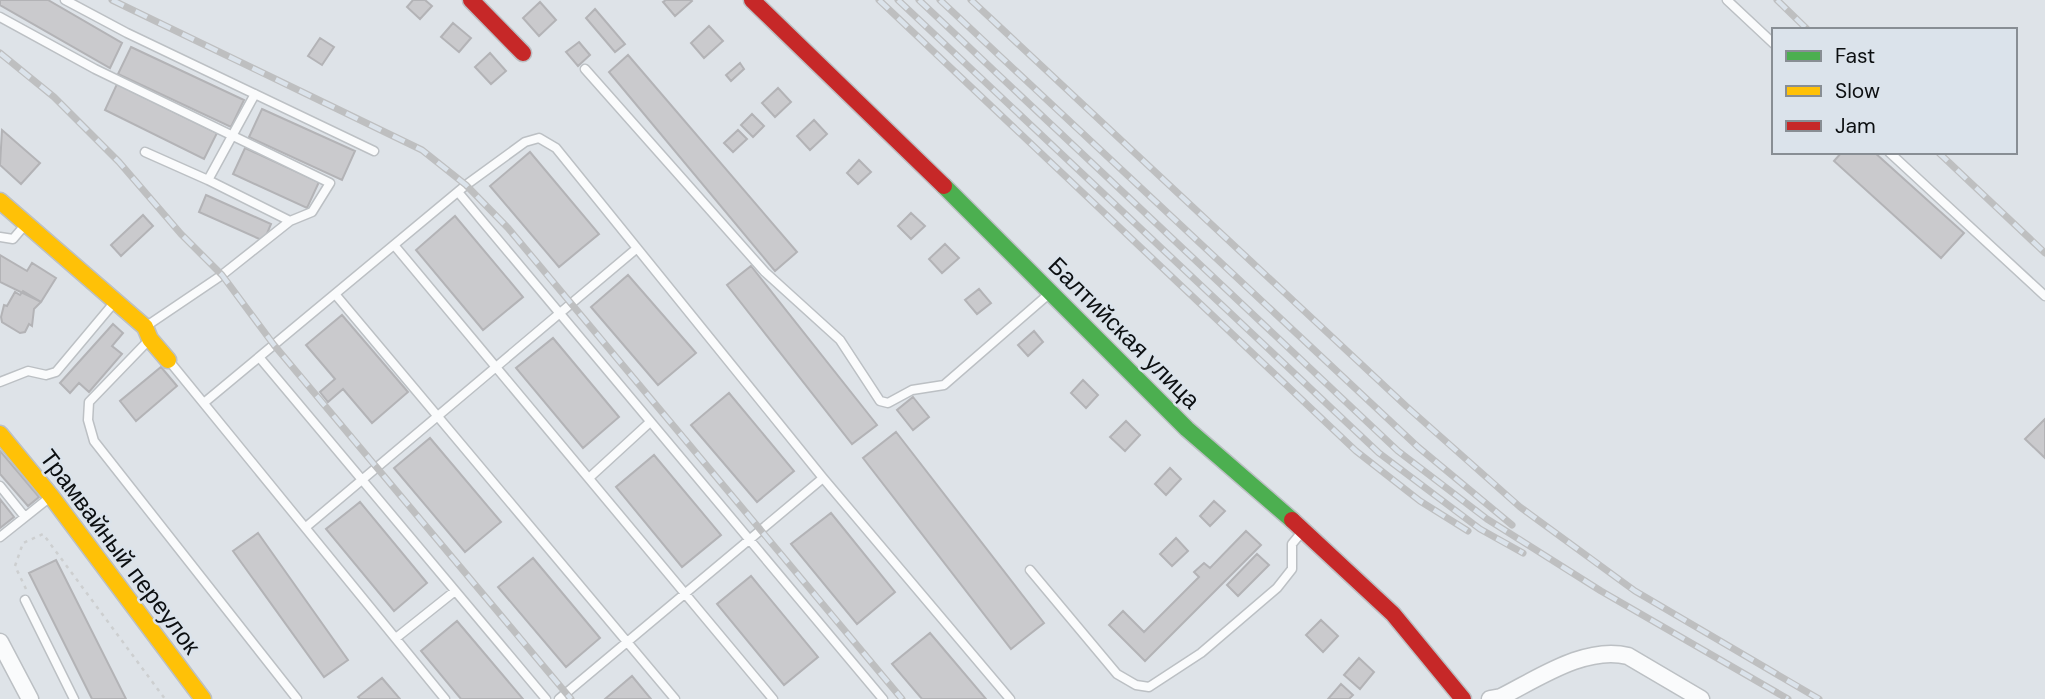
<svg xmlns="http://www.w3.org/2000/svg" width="2045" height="699" font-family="'DM Sans',sans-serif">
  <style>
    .building { fill: #cacacd; stroke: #b3b3b6; stroke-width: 2 }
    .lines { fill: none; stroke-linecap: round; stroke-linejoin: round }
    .lane-casing { stroke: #bcc0c4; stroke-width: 11 }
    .street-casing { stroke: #bcc0c4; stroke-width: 19 }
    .fast-casing { stroke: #bcc0c4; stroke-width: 19 }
    .slow-casing { stroke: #bcc0c4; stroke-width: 19 }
    .jam-casing { stroke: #bcc0c4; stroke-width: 19 }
    .path { stroke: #cdcfd0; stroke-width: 2.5; stroke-dasharray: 3.5 5; stroke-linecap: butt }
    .lane { stroke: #fafbfc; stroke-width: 8 }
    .street { stroke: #fafbfc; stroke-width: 16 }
    .fast { stroke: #4caf50; stroke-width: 16 }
    .slow { stroke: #ffc107; stroke-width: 16 }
    .jam { stroke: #c62828; stroke-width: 16 }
    .rail-casing { stroke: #bebfc0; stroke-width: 7 }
    .rail { stroke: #dbe3eb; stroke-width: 4.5; stroke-dasharray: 13; stroke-linecap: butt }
    .labels { text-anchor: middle; stroke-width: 5; stroke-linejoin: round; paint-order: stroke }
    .street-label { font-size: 24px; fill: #0c0f11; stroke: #dbe3eb }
  </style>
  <rect width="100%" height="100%" fill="#dee3e8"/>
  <!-- building -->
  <path class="building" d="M 0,0 L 48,0 L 122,43 L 110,68 L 0,5 Z
    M 413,0 L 425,0 L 432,6 L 420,19 L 407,7 Z
    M 666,0 L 691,0 L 692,1 L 675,16 L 663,2 Z
    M 540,2 L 556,20 L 539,36 L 523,18 Z
    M 595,9 L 625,44 L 615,52 L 586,18 Z
    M 453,23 L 471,38 L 459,52 L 441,37 Z
    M 709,26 L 723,41 L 704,58 L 691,43 Z
    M 320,38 L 334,47 L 322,65 L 308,56 Z
    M 579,42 L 590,55 L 578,66 L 566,52 Z
    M 131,47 L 244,100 L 231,127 L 118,74 Z
    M 490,53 L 506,71 L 491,84 L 475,67 Z
    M 628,55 L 797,252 L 775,271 L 609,72 Z
    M 740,63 L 744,69 L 731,81 L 726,75 Z
    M 117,84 L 217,133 L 204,159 L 105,110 Z
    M 778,88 L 791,102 L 775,117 L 762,103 Z
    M 262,109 L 355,151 L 342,180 L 249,137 Z
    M 752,114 L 764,126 L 753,137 L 741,125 Z
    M 814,120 L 827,134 L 810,150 L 797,136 Z
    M 2,130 L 40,163 L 21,184 L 0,165 Z
    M 738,130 L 747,139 L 733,152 L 724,143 Z
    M 245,148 L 319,182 L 307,208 L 233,174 Z
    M 530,152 L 599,234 L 559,267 L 490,186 Z
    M 1842,152 L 1874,152 L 1964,233 L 1941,258 L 1834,161 Z
    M 859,160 L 871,172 L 858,184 L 847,173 Z
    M 206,195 L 271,224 L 264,241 L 199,212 Z
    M 911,213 L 925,226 L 911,239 L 898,226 Z
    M 143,215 L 153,226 L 121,256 L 111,245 Z
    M 455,216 L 523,297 L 483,330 L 416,250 Z
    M 945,244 L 959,258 L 942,273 L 929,259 Z
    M 0,255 L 27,271 L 32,263 L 56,278 L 41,302 L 0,282 Z
    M 751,266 L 877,425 L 852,444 L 727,285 Z
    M 628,275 L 696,353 L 658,385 L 591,307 Z
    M 979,289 L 991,303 L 977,314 L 965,300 Z
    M 23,291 L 41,302 L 34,309 L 32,326 L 29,324 L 25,332 L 20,333 L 2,322 L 1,317 L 4,305 L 7,306 L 15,292 L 20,295 Z
    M 342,315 L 408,392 L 372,423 L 343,389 L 328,402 L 320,392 L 335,379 L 306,345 Z
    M 113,324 L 123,333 L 112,346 L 122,354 L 89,392 L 79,383 L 70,393 L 60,383 Z
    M 1034,331 L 1043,342 L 1028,356 L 1018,345 Z
    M 553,338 L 619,417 L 583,448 L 516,368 Z
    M 161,367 L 177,386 L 136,421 L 120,401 Z
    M 1083,380 L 1098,395 L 1086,408 L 1071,393 Z
    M 729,393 L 794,471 L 757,502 L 691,425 Z
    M 913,397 L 929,417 L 913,430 L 897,410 Z
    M 2045,419 L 2045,458 L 2025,439 Z
    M 1126,421 L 1140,435 L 1125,451 L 1110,437 Z
    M 896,432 L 1044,623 L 1011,649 L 863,458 Z
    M 430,438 L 501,522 L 465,552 L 394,468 Z
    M 0,451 L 39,497 L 28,506 L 0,474 Z
    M 654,455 L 721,535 L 682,567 L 616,487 Z
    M 1170,468 L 1181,479 L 1166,495 L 1155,484 Z
    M 0,499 L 14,517 L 0,528 Z
    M 1214,501 L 1225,511 L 1210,526 L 1200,516 Z
    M 360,502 L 427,583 L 394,611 L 326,529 Z
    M 831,513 L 895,592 L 857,624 L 791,544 Z
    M 1246,531 L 1261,545 L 1145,661 L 1109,625 L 1123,611 L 1144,632 L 1199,577 L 1194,572 L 1204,563 L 1210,568 Z
    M 258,533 L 348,660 L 324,677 L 233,551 Z
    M 1176,538 L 1188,551 L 1172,566 L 1160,554 Z
    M 1257,554 L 1269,565 L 1238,596 L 1227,585 Z
    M 533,558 L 600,638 L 566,667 L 498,587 Z
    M 56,560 L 126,699 L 92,699 L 29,573 Z
    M 751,576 L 818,657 L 784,685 L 717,604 Z
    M 1321,620 L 1338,636 L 1323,652 L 1306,635 Z
    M 457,621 L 523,699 L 461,699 L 421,651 Z
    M 930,633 L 986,699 L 922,699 L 892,664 Z
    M 1359,658 L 1374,672 L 1360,689 L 1344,675 Z
    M 632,676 L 651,699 L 605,699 Z
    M 382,678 L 400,699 L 360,699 L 358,697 Z
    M 1341,684 L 1353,695 L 1349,699 L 1328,699 Z"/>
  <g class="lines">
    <defs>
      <path id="lane" d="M 65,0 L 127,33 L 374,151
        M 1727,0 L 1774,44
        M 0,17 L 95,69 L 330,183 L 312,212 L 290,221 L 222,275 L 148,325
        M 585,69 L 765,272 L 840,340 L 880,401 L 888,403 L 912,390 L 944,385 L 1050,293
        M 145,152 L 208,180 L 290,221
        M 1889,152 L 2045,296
        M 208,180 L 255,94
        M 458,192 L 883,699
        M 0,237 L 13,239 L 25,225
        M 394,245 L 773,699
        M 335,294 L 675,699
        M 148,341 L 89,402 L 88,420 L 94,441 L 297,699
        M 259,357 L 546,699
        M 170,362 L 445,699
        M 0,382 L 28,371 L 46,375 L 56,372 L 113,304
        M 205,402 L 466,185 L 525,142 L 539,138 L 556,148 L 823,478 L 1010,699
        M 589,478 L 649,423
        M 0,486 L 25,517
        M 306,527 L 636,249
        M 0,537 L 49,498
        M 1030,570 L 1117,674 L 1136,685 L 1149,687 L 1201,653 L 1277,588 L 1292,569 L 1292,544 L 1301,533
        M 25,600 L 74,699
        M 396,638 L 455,591
        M 559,699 L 823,478"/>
      <path id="street" d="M 0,642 L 30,699
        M 1490,699 L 1501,697 C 1537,679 1586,645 1628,656 L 1701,699"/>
      <path id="fast" d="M 944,186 L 1187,429 L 1292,520"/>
      <path id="slow" d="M 0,201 L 145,327 L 150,339 L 168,360
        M 0,434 L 51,496 L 203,699"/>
      <path id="jam" d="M 471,0 L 523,53
        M 752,0 L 944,186
        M 1292,520 L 1393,614 L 1463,699"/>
    </defs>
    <!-- lane casing -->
    <use href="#lane" class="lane-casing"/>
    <!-- street casing -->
    <use href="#street" class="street-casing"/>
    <!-- fast casing -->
    <use href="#fast" class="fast-casing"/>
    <!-- slow casing -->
    <use href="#slow" class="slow-casing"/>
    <!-- jam casing -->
    <use href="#jam" class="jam-casing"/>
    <!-- path -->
    <path class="path" d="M 26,589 L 15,566 L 23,543 L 43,534 L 165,699"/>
    <!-- lane -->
    <use href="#lane" class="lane"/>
    <!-- street -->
    <use href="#street" class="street"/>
    <!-- fast -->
    <use href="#fast" class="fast"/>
    <!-- slow -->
    <use href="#slow" class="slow"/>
    <!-- jam -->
    <use href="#jam" class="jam"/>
    <defs>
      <path id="rail" d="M 112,0 L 422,150 L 466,185 L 508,228 L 902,699
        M 879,0 L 1356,451 L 1420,501 L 1468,531
        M 898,0 L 1379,453 L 1480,529 L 1523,553
        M 919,0 L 1398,451 L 1487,519 L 1601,591 L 1788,699
        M 940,0 L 1418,447 L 1512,525
        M 971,0 L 1406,406 L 1520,507 L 1635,591 L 1819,699
        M 1777,0 L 1808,30
        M 0,53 L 54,97 L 119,162 L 181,234 L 222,275 L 274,345 L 571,699
        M 1938,152 L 2045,253"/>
    </defs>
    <!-- rail casing -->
    <use href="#rail" class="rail-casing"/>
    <!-- rail -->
    <use href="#rail" class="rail"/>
  </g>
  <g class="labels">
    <!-- street labels -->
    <g class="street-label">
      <text transform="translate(1124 333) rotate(45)" y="8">Балтийская улица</text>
      <text transform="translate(120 552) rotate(53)" y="8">Трамвайный переулок</text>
    </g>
  </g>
  <!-- legend -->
  <rect x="1772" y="28" width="245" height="126" fill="#dbe3eb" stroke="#888e94" stroke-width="2"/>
  <rect x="1786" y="51" width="35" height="10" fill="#4caf50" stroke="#888e94" stroke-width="2"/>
  <text x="1835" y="63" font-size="21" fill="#0c0f11">Fast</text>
  <rect x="1786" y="86" width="35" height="10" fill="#ffc107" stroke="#888e94" stroke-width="2"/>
  <text x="1835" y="98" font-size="21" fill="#0c0f11">Slow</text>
  <rect x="1786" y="121" width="35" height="10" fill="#c62828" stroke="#888e94" stroke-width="2"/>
  <text x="1835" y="133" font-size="21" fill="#0c0f11">Jam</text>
</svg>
